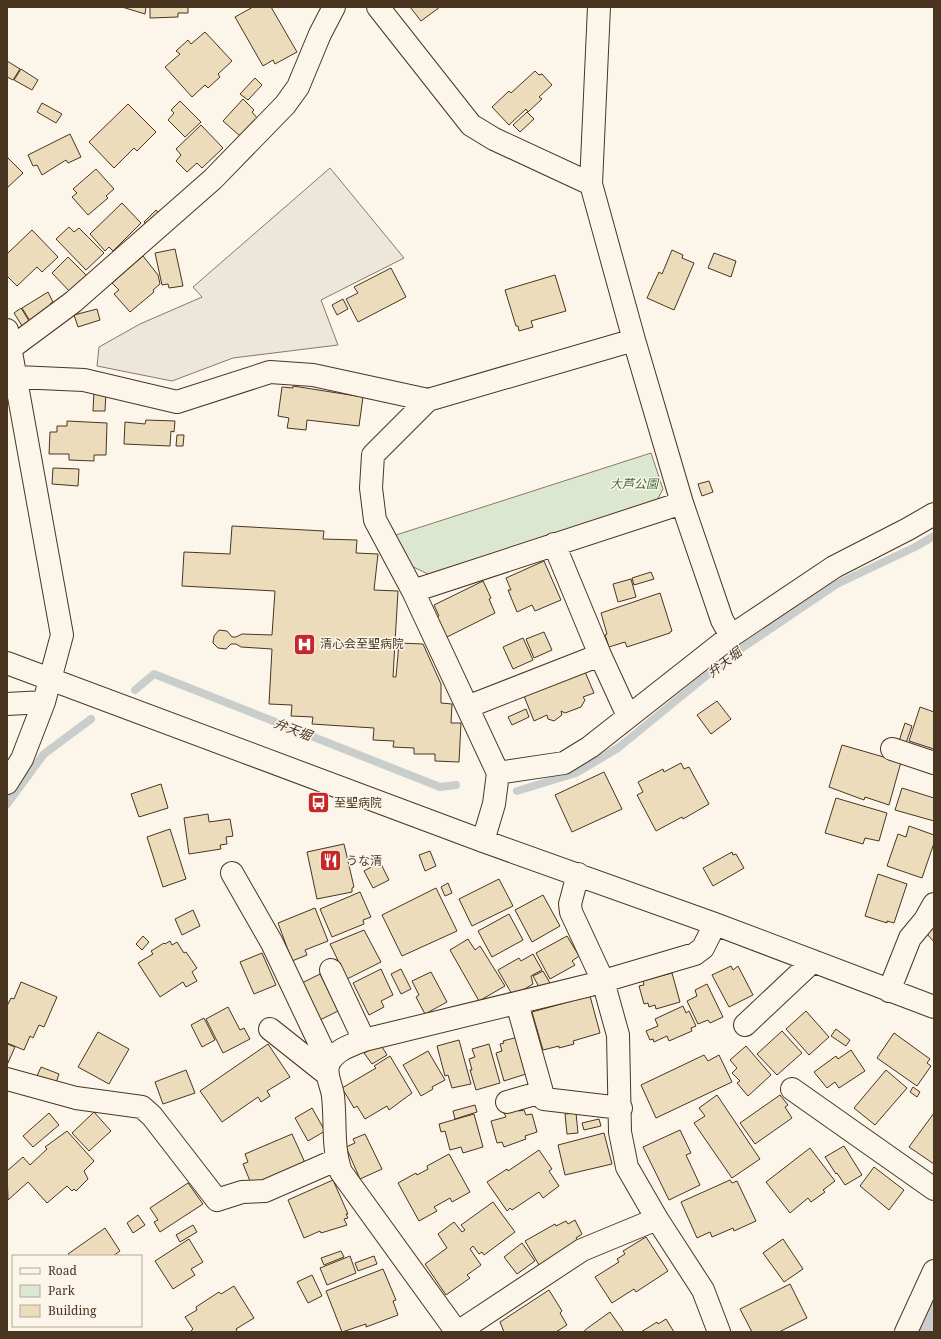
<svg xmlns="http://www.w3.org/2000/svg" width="941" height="1339" font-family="'Noto Serif','Noto Sans JP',serif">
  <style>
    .green { fill: #dce7d0; stroke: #887966 }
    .parking { fill: #ede7d9; stroke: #887966 }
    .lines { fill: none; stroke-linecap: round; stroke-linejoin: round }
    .stream { stroke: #c9cecd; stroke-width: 8 }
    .river { stroke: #c9cecd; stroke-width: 47 }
    .building { fill: #ecdcbc; stroke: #4a3520 }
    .minor-casing { stroke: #4a3520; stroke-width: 24 }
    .minor { stroke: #fbf6e9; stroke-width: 22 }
    .labels { text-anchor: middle; stroke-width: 3; stroke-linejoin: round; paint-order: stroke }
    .park-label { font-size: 12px; font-style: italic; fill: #436837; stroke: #fbf6e9 }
    .poi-label { font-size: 12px; fill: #4a3520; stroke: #fbf6e9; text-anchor: start }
    .water-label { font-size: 13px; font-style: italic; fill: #4a3520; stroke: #fbf6e9 }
  </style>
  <rect width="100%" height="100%" fill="#fbf6e9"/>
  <!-- green -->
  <path class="green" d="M 651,453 L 663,489 L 656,502 L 428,574 L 407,564 L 396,535 Z"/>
  <!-- parking -->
  <path class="parking" d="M 330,168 L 404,258 L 321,300 L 338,345 L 233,358 L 172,381 L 97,366 L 99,347 L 140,324 L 202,297 L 193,287 Z"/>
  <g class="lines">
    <!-- stream -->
    <path class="stream" d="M 135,690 L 154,674 L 440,787 L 456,785
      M 517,791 L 576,773 L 618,748 L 733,654 L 837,584 L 915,547 L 934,536
      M 7,804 L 44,754 L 91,719"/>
    <!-- river -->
    <path class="river" d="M 925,1325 L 934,1303"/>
  </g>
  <!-- building -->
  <path class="building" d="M 122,7 L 146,7 L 145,14 Z
    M 150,7 L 188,7 L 188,13 L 178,13 L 178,17 L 150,18 Z
    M 253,7 L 271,7 L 297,52 L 275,64 L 273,60 L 263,66 L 235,17 Z
    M 410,7 L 440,7 L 421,21 Z
    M 205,32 L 232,61 L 218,74 L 220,77 L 208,88 L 205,85 L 192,97 L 165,67 L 180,54 L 176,51 L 188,40 L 191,44 Z
    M 7,61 L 20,69 L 13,80 L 7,77 Z
    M 21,69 L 38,80 L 32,90 L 14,80 Z
    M 535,71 L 539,75 L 542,74 L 552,85 L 539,97 L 542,99 L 528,112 L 526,109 L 509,125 L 492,107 L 509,91 L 511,93 Z
    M 255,78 L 262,85 L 248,100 L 240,94 Z
    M 243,99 L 254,110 L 252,112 L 257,118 L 240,136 L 223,121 Z
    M 180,101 L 201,122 L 185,137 L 168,120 L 174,113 L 171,110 Z
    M 42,103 L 62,114 L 56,123 L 37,112 Z
    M 128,104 L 156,132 L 137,151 L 134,148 L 114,168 L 89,142 Z
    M 527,112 L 534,119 L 520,132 L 513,125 Z
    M 201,125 L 223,148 L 202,168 L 197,163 L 187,172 L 176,161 L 181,155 L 176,149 Z
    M 70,134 L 81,157 L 68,163 L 66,160 L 42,175 L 37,165 L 33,166 L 28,155 Z
    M 7,157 L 23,173 L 7,188 Z
    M 96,169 L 114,189 L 106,196 L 108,198 L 88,215 L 72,197 L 77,193 L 73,189 Z
    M 122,203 L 141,223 L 113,251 L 109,247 L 105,251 L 90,234 Z
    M 156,210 L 162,217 L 149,228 L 144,222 Z
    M 69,227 L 74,232 L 79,228 L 104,253 L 86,270 L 56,239 Z
    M 32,230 L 58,257 L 42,272 L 37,267 L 17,286 L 7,276 L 7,254 Z
    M 175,249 L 183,286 L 169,288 L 168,284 L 162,285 L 155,253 Z
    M 672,250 L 683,255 L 682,258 L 694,263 L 674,310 L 647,298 L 659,272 L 662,274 Z
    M 714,253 L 736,261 L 731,277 L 708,268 Z
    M 143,256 L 158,275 L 160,284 L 153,290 L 154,292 L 130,312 L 114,294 L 119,290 L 112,283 Z
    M 68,257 L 90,279 L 73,295 L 52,273 Z
    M 391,268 L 406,297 L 358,322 L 346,299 L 358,293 L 354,287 Z
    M 555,275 L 566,311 L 531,321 L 533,327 L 519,331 L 518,326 L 516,326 L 505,290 Z
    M 48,292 L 53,302 L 50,304 L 54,309 L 32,324 L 22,308 Z
    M 343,299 L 348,309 L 337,315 L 332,305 Z
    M 21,308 L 31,324 L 24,329 L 14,313 Z
    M 97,309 L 100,320 L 78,327 L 74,315 Z
    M 293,386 L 363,397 L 359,426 L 307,420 L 306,430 L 287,428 L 289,418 L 278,416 L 282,387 L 293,388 Z
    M 94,391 L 106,392 L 105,411 L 93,411 Z
    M 146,420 L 175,421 L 174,432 L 171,431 L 170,446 L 124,444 L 125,422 L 145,424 Z
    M 67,421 L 107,423 L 106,455 L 94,455 L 94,461 L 69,460 L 69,454 L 49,454 L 50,432 L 57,432 L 57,426 L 67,426 Z
    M 177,435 L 184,435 L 183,446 L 176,446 Z
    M 53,468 L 79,469 L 78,486 L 52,484 Z
    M 709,481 L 713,492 L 702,496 L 698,484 Z
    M 232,526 L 324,531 L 323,539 L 357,540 L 356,553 L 378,554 L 374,590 L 398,591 L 393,677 L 396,677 L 399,643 L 423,644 L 441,684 L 441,703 L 452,704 L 451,723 L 461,723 L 459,762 L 435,761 L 435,754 L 414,754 L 414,748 L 393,747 L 394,741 L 373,740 L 374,728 L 312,724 L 313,717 L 291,716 L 292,705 L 269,704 L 272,649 L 241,647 L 236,644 L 231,644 L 226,649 L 218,648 L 213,643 L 214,636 L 219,630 L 227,631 L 232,637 L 236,637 L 242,634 L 272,635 L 275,591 L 182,586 L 184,552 L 230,554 Z
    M 544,561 L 561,600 L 535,611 L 532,605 L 517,612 L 508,590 L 511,590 L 506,578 Z
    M 651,572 L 654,579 L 634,585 L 632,578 Z
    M 631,579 L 636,597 L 618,602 L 613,584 Z
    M 483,581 L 491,598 L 489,599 L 495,613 L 445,638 L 435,618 L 439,616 L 434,605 Z
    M 660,593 L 672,631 L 670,632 L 670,633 L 627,647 L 625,642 L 609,647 L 605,635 L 607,634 L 601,613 Z
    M 544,632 L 552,650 L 534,658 L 526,639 Z
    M 523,638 L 533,660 L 513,669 L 503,647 Z
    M 583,667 L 594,693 L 583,697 L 585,700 L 581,707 L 565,713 L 561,711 L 562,715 L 554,721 L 548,719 L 547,715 L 534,721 L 524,696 Z
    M 717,701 L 731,719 L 711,734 L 697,715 Z
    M 920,707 L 934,712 L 934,749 L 909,741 Z
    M 526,709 L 529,717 L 512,725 L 508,717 Z
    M 905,723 L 912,726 L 906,743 L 899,741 Z
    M 842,745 L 901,762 L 889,805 L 865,797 L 864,800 L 829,787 Z
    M 681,763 L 684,769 L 689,767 L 709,804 L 683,819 L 682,817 L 656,831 L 637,795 L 643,792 L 638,782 L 663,769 L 664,772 Z
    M 604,772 L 622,809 L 572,832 L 555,795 Z
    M 161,784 L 168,808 L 139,817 L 131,794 Z
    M 902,788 L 934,798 L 934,821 L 895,810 Z
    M 836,798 L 887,813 L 879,841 L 865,838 L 863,844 L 825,833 Z
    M 208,814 L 209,822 L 230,819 L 233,836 L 226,837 L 227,844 L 220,845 L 221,849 L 189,854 L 184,818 Z
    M 909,826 L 934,835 L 934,843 L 922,878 L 887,866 L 898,834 L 906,837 Z
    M 170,829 L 186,879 L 163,887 L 147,837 Z
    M 344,844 L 354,887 L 352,888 L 352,892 L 317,899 L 307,852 Z
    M 430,851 L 436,866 L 425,871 L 419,855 Z
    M 732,852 L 733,855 L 736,854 L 744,868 L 713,886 L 703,868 Z
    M 380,862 L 389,880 L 373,888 L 364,871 Z
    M 878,874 L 907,884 L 894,923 L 887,921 L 887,923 L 865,916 Z
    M 499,879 L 513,906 L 472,926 L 459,899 Z
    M 448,883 L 452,893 L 445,896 L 441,887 Z
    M 436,888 L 457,931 L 402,956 L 382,915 Z
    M 360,892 L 371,917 L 363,920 L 364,924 L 332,937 L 320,909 Z
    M 543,895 L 560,926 L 532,942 L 515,910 Z
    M 315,908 L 328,941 L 305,950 L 307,955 L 292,961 L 278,923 Z
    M 193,910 L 200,926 L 182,935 L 175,919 Z
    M 509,914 L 523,940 L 492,957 L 478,931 Z
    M 934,923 L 934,942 L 927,934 Z
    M 364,930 L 381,962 L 347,979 L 330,944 Z
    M 143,936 L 149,942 L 142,950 L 136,944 Z
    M 567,936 L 579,956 L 572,961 L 575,965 L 550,979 L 536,953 Z
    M 468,939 L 475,950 L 480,946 L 505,986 L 479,1001 L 450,950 Z
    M 170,941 L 172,945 L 177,942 L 184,953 L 186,952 L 197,968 L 192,972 L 197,981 L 186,987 L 183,982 L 160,997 L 138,963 L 153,954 L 151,951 L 164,943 L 165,944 Z
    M 262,953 L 276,985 L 254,994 L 240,962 Z
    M 533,954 L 542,970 L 531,976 L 533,984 L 513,996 L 498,970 L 519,958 L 521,961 Z
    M 731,966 L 733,970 L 738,966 L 753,995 L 729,1007 L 712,975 Z
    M 381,969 L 393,995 L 381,1001 L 384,1007 L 369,1015 L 353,983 Z
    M 401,969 L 411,989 L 401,994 L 391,974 Z
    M 543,971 L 550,983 L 540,989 L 533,976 Z
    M 431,972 L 447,1002 L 425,1014 L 416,997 L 419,995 L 412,981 Z
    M 672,973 L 680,1002 L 656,1009 L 655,1005 L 649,1007 L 648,1003 L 644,1004 L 639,986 L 644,985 L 643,981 Z
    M 320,974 L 338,1011 L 316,1022 L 298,985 Z
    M 21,982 L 57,997 L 44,1027 L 39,1025 L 33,1038 L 30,1036 L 24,1050 L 7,1043 L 7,1006 L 11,998 L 14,999 Z
    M 707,984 L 723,1017 L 710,1023 L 708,1020 L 698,1024 L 687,1001 L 697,996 L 695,990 Z
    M 590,996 L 600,1033 L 573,1041 L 574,1044 L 559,1048 L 559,1046 L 543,1050 L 532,1012 Z
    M 683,1006 L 686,1013 L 689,1011 L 696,1026 L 691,1028 L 692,1031 L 669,1041 L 667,1036 L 654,1042 L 653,1039 L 650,1040 L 646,1031 L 658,1026 L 655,1019 Z
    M 228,1007 L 240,1030 L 244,1028 L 250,1039 L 223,1053 L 206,1019 Z
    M 806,1011 L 829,1037 L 809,1055 L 786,1029 Z
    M 204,1018 L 215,1040 L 202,1047 L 191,1025 Z
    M 836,1029 L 850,1040 L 846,1046 L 831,1036 Z
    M 782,1031 L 802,1053 L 777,1075 L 757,1054 Z
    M 98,1032 L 129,1049 L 109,1084 L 78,1067 Z
    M 894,1033 L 930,1059 L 927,1063 L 931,1066 L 917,1086 L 877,1058 Z
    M 518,1037 L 529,1073 L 504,1081 L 496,1053 L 502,1051 L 500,1044 L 504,1043 L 503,1041 Z
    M 459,1040 L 471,1084 L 452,1088 L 448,1075 L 445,1076 L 437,1046 Z
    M 7,1044 L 15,1047 L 7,1065 Z
    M 268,1044 L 290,1077 L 267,1091 L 270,1096 L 261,1102 L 258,1097 L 222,1122 L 200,1091 Z
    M 489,1044 L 500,1083 L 476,1090 L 470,1070 L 472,1070 L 469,1059 L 475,1057 L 472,1049 Z
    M 381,1045 L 387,1055 L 372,1064 L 364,1053 Z
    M 746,1046 L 771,1075 L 748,1096 L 737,1083 L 740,1081 L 732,1073 L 737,1068 L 730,1060 Z
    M 851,1050 L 865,1071 L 839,1088 L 835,1082 L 827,1088 L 814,1072 L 836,1056 L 838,1059 Z
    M 428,1051 L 445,1080 L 432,1087 L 433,1089 L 421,1096 L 403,1065 Z
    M 704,1055 L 708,1061 L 719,1055 L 732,1082 L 656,1118 L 641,1085 Z
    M 390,1056 L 412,1093 L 389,1110 L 387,1106 L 365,1119 L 357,1106 L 354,1108 L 342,1088 L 376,1068 L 374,1066 Z
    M 41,1067 L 59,1074 L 56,1083 L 37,1076 Z
    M 186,1070 L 195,1093 L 163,1104 L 155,1082 Z
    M 886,1070 L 907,1088 L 875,1125 L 854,1108 Z
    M 913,1087 L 920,1092 L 917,1097 L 910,1092 Z
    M 717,1095 L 760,1159 L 732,1178 L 694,1123 L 705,1116 L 699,1108 Z
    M 780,1095 L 788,1105 L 785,1107 L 792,1118 L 755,1144 L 740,1123 Z
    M 475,1105 L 477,1112 L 455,1119 L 453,1111 Z
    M 312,1108 L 325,1131 L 308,1141 L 295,1118 Z
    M 518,1109 L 519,1111 L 524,1110 L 526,1115 L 532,1114 L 537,1132 L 525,1136 L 526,1139 L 504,1147 L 502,1142 L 497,1143 L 491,1121 L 506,1117 L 504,1113 Z
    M 94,1112 L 111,1131 L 89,1151 L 72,1133 Z
    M 49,1113 L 59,1125 L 33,1147 L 23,1136 Z
    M 576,1113 L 578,1133 L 567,1134 L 565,1114 Z
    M 934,1113 L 934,1164 L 909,1147 Z
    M 474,1114 L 483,1147 L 463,1153 L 461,1147 L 450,1150 L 445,1131 L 441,1132 L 439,1124 Z
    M 599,1119 L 601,1126 L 584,1130 L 582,1123 Z
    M 680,1130 L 691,1153 L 686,1155 L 700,1185 L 669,1200 L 643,1147 Z
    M 67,1131 L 94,1161 L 84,1171 L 88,1179 L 76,1191 L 74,1189 L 72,1191 L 67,1186 L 47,1203 L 28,1182 L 8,1200 L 7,1171 L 23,1157 L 30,1165 L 47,1149 L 45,1147 Z
    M 604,1133 L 612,1164 L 565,1175 L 558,1145 Z
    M 292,1134 L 306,1165 L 260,1181 L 250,1181 L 243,1164 L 248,1162 L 245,1154 Z
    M 365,1134 L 382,1169 L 360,1179 L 346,1147 L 355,1143 L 353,1139 Z
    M 844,1146 L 862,1175 L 845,1185 L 837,1173 L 836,1174 L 825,1157 Z
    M 810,1148 L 835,1181 L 823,1190 L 825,1192 L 811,1202 L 808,1198 L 790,1213 L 766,1182 Z
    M 539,1150 L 552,1169 L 549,1171 L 559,1186 L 543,1198 L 539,1192 L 512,1210 L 510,1208 L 507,1211 L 487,1182 L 507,1169 L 508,1171 Z
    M 449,1154 L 470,1192 L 452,1202 L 450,1198 L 434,1207 L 437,1211 L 419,1221 L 398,1183 L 416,1173 L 417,1175 L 428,1169 L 427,1166 Z
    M 874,1167 L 904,1190 L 889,1210 L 860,1186 Z
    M 333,1180 L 348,1214 L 346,1214 L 348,1218 L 344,1219 L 347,1225 L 321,1233 L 320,1231 L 304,1238 L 288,1200 Z
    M 730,1180 L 732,1183 L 737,1181 L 756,1221 L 734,1231 L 733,1228 L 712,1237 L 710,1232 L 697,1238 L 681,1202 Z
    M 188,1183 L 203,1204 L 160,1232 L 154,1222 L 158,1220 L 150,1208 Z
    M 493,1202 L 515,1232 L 484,1255 L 482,1252 L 479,1254 L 473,1246 L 470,1249 L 481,1265 L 467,1275 L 470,1278 L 446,1295 L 425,1264 L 447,1248 L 438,1234 L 454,1222 L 462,1232 L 465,1230 L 461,1225 Z
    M 138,1215 L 145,1225 L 133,1233 L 127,1223 Z
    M 575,1220 L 582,1234 L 576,1238 L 578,1241 L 539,1265 L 525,1241 L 555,1224 L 556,1226 L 566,1221 L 568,1224 Z
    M 193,1225 L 197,1232 L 180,1242 L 176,1235 Z
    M 105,1228 L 120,1251 L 113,1256 L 70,1256 L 68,1254 Z
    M 646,1237 L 668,1271 L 636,1292 L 634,1289 L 612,1303 L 595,1277 L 619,1262 L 617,1259 L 625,1254 L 623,1251 Z
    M 189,1239 L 203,1262 L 191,1269 L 195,1275 L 173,1289 L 155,1261 Z
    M 783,1239 L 803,1269 L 784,1282 L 763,1253 Z
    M 522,1243 L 535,1261 L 517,1274 L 504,1257 Z
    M 341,1251 L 344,1257 L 324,1265 L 321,1258 Z
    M 350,1256 L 356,1273 L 327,1285 L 320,1268 Z
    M 374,1256 L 377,1264 L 358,1271 L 355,1263 Z
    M 383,1269 L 396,1300 L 393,1301 L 398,1315 L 366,1327 L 366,1324 L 342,1332 L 326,1291 Z
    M 312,1275 L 322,1296 L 308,1303 L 297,1282 Z
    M 790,1284 L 807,1318 L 779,1332 L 752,1332 L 740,1309 Z
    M 234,1286 L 254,1318 L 236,1329 L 237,1331 L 236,1332 L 190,1332 L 193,1329 L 185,1317 L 197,1310 L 196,1307 L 219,1292 L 221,1294 Z
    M 549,1290 L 562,1311 L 560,1313 L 567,1325 L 556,1332 L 504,1332 L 500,1322 Z
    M 610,1312 L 624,1332 L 583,1332 L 589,1327 Z
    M 666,1319 L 674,1332 L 641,1332 L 657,1322 L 658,1324 Z"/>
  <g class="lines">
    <defs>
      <path id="minor" d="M 378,7 L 471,125 L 494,139 L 591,184
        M 599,7 L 591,184 L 634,340 L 682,503 L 722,620 L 731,636
        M 7,330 L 62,635 L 44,702 L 22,759 L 7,783
        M 11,348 L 73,302 L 213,179 L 285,105 L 298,87 L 320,34 L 334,7
        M 7,378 L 17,377 L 84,380 L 177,402 L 270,372 L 313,375 L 428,400
        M 554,544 L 600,655 L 628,716
        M 413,591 L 682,503
        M 7,663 L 483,841 L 715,924 L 934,1007
        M 7,704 L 44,702
        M 467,707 L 600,655
        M 892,749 L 934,763
        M 498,773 L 564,763 L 590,747 L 731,636 L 834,567 L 908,529 L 934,514
        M 483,841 L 494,804 L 498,773 L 413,591 L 375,520 L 371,488 L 373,455 L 428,400 L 634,340
        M 232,873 L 272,943 L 329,1063
        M 578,874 L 570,904 L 571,912 L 603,981 L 618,1035 L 620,1132 L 627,1167 L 657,1219 L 703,1290 L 719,1332
        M 331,970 L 364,1040
        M 889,991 L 910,938 L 925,920 L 934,904
        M 517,1003 L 544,1099 L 621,1108
        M 745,1025 L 813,961
        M 270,1029 L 328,1075
        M 7,1079 L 76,1098 L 142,1107 L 152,1116 L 217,1200 L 242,1192 L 265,1191 L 336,1160
        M 792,1089 L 934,1189
        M 507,1102 L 542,1092
        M 458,1332 L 582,1250 L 657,1219
        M 460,1332 L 451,1324 L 341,1172 C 332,1148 336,1122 333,1096 C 332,1086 324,1073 329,1063 C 335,1050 352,1045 364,1040 L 590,985 L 695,954 L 703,948 L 715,924
        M 906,1332 L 934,1271"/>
    </defs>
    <!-- minor casing -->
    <use href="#minor" class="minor-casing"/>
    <!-- minor -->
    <use href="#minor" class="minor"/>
  </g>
  <!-- icons -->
  <defs>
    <symbol id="hospital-square" viewBox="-11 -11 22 22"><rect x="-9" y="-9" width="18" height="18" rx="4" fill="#c62828" stroke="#fbf6e9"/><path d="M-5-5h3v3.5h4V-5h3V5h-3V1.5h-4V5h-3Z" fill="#fff"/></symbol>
    <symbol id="bus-square" viewBox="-11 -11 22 22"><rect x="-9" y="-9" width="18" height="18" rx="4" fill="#c62828" stroke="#fbf6e9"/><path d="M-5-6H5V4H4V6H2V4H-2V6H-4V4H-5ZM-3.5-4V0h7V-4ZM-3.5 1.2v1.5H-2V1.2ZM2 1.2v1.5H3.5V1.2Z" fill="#fff"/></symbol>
    <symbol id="restaurant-square" viewBox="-11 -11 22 22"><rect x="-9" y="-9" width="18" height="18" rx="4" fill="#c62828" stroke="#fbf6e9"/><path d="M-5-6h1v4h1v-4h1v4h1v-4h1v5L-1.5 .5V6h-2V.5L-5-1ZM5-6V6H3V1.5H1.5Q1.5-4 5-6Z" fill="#fff"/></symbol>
  </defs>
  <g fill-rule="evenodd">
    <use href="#hospital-square" x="292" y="632" width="25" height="25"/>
    <use href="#bus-square" x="306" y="790" width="25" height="25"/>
    <use href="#restaurant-square" x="318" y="848" width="25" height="25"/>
  </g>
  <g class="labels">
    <!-- park labels -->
    <g class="park-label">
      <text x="634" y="488">大芦公園</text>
    </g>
    <!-- poi labels -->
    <g class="poi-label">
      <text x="320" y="648">清心会至聖病院</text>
      <text x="334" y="807">至聖病院</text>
      <text x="346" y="865">うな清</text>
    </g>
    <!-- water labels -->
    <g class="water-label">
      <text transform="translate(724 662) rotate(-38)" y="5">弁天堀</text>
      <text transform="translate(293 729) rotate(21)" y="5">弁天堀</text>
    </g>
  </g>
  <!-- border -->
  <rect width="941" height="1339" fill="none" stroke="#4a3520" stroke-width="16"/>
  <!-- legend -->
  <rect x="12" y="1255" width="130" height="72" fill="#fbf6e9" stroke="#b4a999"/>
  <rect x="20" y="1268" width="20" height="6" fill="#fbf6e9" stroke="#b4a999"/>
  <text x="48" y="1275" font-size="12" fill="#4a3520">Road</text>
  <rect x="20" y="1285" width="20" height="12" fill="#dce7d0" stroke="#b4a999"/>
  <text x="48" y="1295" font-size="12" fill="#4a3520">Park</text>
  <rect x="20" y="1305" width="20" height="12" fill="#ecdcbc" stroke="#b4a999"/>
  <text x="48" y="1315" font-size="12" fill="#4a3520">Building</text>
</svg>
